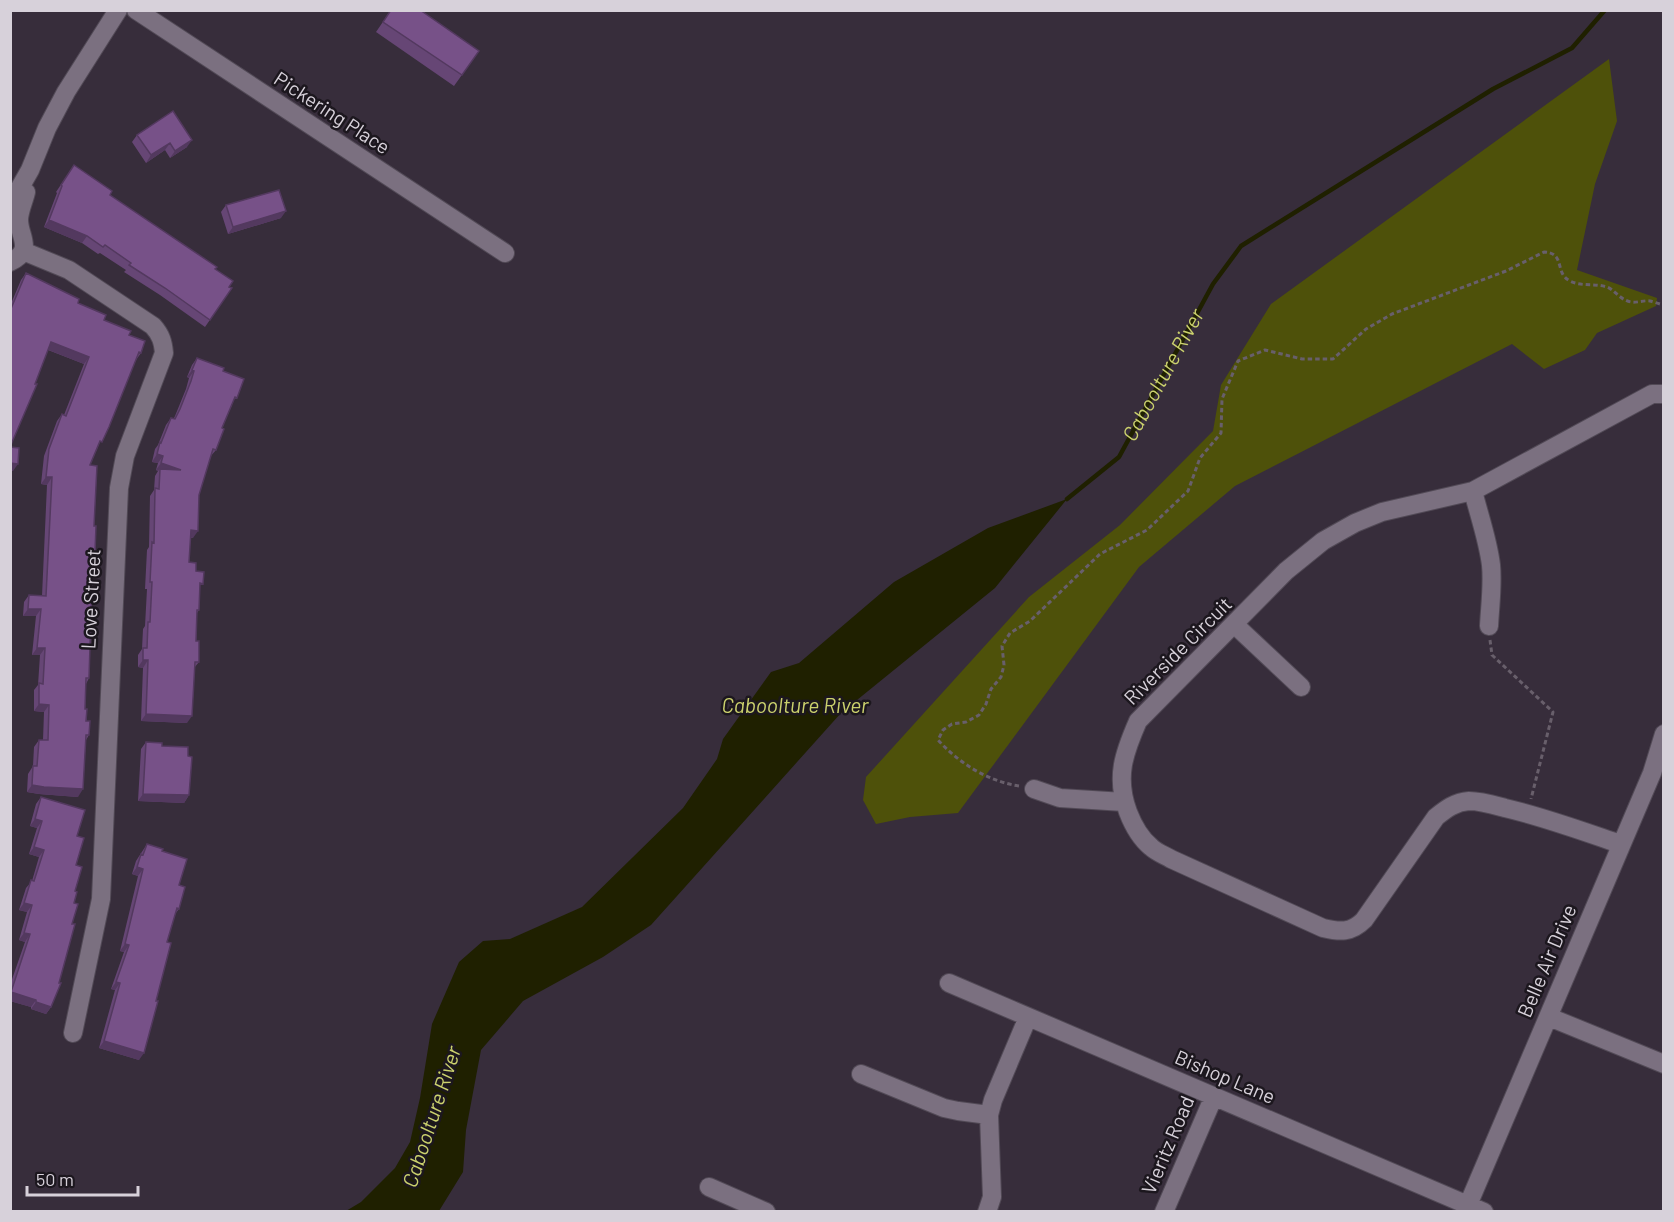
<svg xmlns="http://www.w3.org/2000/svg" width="1674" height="1222" font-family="Barlow,sans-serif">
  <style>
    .green { fill: #4e510a }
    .water { fill: #1f2000 }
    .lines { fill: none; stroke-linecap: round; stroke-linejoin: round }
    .stream { stroke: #1f2000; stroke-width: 4.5 }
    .street-casing { stroke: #524a56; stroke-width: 20 }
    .path { stroke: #685f6b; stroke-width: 3; stroke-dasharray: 4.5 3; stroke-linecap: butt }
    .street { stroke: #7b7080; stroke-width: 18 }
    .wall { fill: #664675 }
    .shaded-wall { fill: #53395f }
    .building { fill: #775188; stroke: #53395f; stroke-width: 1.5 }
    .labels { text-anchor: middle; stroke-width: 5; stroke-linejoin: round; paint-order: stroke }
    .street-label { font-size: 20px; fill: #d7d1da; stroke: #1c171e }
    .water-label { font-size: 21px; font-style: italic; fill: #cbd16d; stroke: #1c171e }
  </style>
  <rect width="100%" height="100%" fill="#372d3b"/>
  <!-- green -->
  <path class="green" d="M 1609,59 L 1617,121 L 1595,184 L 1577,270 L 1657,298 L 1656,306 L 1597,333 L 1585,350 L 1544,369 L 1512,344 L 1235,486 L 1139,567 L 958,813 L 910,817 L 876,824 L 863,800 L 866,777 L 1029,597 L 1120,525 L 1213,431 L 1221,385 L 1271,304 Z"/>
  <!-- water -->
  <path class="water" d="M 1067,499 L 995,588 L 841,713 L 651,925 L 603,957 L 523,1001 L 481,1050 L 466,1130 L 463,1172 L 439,1211 L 346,1211 L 361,1202 L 395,1168 L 410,1142 L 420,1098 L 432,1024 L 459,962 L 483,941 L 510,939 L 582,907 L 683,808 L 717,759 L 723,739 L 771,672 L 799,663 L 894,582 L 988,528 Z"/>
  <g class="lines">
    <!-- stream -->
    <path class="stream" id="s1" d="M 1067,499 L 1119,457 L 1213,284 L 1241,246 L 1493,89 L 1572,48 L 1605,10"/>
    <defs>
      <path id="street" d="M 136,10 L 505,253
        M 10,205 L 30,170 L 47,128 L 66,92 L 118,10
        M 23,251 L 69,270 L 153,326 C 161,335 163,342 164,353 L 125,456 L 119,488 L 101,899 L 73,1033
        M 10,262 C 35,250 19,237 19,220 C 19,211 24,201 26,192
        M 1473,491 C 1479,515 1488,540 1491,565 C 1493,585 1490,606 1489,626
        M 1235,625 L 1301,687
        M 1034,789 L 1060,798 L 1124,802
        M 1620,844 C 1582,831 1544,817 1505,808 C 1494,805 1481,801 1469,801 C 1455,802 1446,809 1436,817 L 1364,920 C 1351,933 1340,932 1323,928 L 1171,859 C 1164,855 1156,852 1151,847 C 1140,838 1133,825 1128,812 C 1115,777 1124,753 1138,721 L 1286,571 L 1323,541 L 1355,523 L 1382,512 L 1473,491 L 1652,394 L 1664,394
        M 949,983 L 1484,1212
        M 1549,1017 L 1664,1064
        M 861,1074 L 944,1108 L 958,1111 L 989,1115
        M 709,1187 L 766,1212
        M 1468,1205 L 1652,773 L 1664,734
        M 987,1212 L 992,1197 L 989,1115 L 993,1100 L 1028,1017
        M 1164,1212 L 1214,1096"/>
    </defs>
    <!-- street casing -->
    <use href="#street" class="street-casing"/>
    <!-- path -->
    <path class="path" d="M 1490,640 L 1492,655 L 1553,712 L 1531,799
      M 1019,786 C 987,781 959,763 938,740 L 943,730 L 952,724 L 966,722 L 979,715 L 986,704 L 991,689 L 1001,677 L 1004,665 L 1002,646 L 1010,633 L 1030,621 L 1100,554 L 1147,530 L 1188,491 L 1200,458 L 1221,433 L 1222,399 L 1238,361 L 1265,350 L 1302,359 L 1333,359 L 1366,329 L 1392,314 L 1506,271 L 1544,252 C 1566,253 1554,273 1570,281 C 1582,287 1595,283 1607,287 C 1615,290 1620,300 1631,302 C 1637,303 1644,300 1650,301 C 1654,302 1659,304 1664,305"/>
    <!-- street -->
    <use href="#street" class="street"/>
  </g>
  <!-- wall -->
  <path class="wall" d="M 391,10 L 479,51 L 454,86 L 376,32 Z
    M 137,135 L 187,147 L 170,158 L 165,150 L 146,163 L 132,142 Z
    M 74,165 L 110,195 L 215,269 L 229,287 L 232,288 L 205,327 L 160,295 L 124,272 L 126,270 L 100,253 L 98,254 L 82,243 L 44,227 L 57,193 L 56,192 Z
    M 226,205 L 281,218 L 228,234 L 221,212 Z
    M 26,273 L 78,303 L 129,335 L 141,353 L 136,360 L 90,465 L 95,552 L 93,556 L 89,678 L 86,684 L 85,709 L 89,735 L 86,740 L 78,797 L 39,794 L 27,792 L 28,774 L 33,766 L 34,747 L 39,740 L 43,740 L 44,712 L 34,711 L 34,690 L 38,685 L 40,655 L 32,655 L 36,616 L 23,616 L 24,602 L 29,595 L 42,596 L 47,485 L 41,484 L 44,456 L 57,421 L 62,414 L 64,415 L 84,364 L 48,350 L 10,447 L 10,306 L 21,280 Z
    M 197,358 L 223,371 L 232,405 L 222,428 L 216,450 L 210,457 L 199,495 L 193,538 L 190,538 L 189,562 L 196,571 L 200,588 L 199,610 L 197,613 L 196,641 L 199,662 L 194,668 L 187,723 L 141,721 L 143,668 L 138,667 L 138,655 L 142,649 L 143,629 L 145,626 L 147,589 L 145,589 L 147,550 L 149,547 L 150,496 L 154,490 L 155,476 L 158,471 L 156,470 L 158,463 L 152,462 L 155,449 L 158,445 L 166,425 L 171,418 L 174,418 L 175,416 L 186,389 L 189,378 L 187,377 L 192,365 Z
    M 146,742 L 162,746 L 188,756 L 189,795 L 184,803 L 138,801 L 141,749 Z
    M 41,797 L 77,836 L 72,924 L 51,1007 L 46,1014 L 31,1009 L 31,1007 L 10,1001 L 10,985 L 25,942 L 19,940 L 27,912 L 19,910 L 26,888 L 32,881 L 39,857 L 29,854 L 37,828 L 30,826 L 36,804 Z
    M 147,844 L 162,851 L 179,885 L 179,909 L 175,914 L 167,942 L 139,1060 L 99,1048 L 115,990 L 111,989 L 124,952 L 120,951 L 138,876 L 132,874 L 136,861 Z"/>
  <!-- shaded-wall -->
  <path class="shaded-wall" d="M 192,140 L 187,147 L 170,158 L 175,151 Z
    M 170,143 L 165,150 L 146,163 L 151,155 Z
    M 286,211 L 281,218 L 228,234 L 233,227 Z
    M 49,220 L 87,236 L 82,243 L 44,227 Z
    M 51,342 L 89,357 L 84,364 L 46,349 Z
    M 192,370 L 194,371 L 189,378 L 187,377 Z
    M 157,454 L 163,456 L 158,463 L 152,462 Z
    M 10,463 L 18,464 L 13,471 L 10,471 Z
    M 161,463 L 181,470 L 160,469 L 158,471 L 156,470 Z
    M 46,477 L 52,477 L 47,485 L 41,484 Z
    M 191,530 L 198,531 L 193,538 L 186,537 Z
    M 28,609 L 41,609 L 36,616 L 23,616 Z
    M 37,648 L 45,648 L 40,655 L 32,655 Z
    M 143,660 L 148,660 L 143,668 L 138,667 Z
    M 39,704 L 49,705 L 44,712 L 34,711 Z
    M 146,714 L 192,716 L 187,723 L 141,721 Z
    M 32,785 L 83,789 L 78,797 L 39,794 L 27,792 Z
    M 143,794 L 189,795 L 184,803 L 138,801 Z
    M 35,819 L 42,821 L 37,828 L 30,826 Z
    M 34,847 L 44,850 L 39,857 L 29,854 Z
    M 137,867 L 143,869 L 138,876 L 132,874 Z
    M 24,903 L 32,905 L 27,912 L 19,910 Z
    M 24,933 L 30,934 L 25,942 L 19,940 Z
    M 125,944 L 129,945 L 124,952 L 120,951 Z
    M 116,982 L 120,983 L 115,990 L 111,989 Z
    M 11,992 L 36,1000 L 31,1007 L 10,1001 Z
    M 36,1002 L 51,1007 L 46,1014 L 31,1009 Z
    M 104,1041 L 144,1053 L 139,1060 L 99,1048 Z"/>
  <!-- building -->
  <path class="building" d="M 391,10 L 420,10 L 479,51 L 462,75 L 383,22 Z
    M 173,111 L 192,140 L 175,151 L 170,143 L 151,155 L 137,135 Z
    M 74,165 L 112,191 L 110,195 L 217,267 L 215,269 L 233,281 L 229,287 L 232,288 L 210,320 L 165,288 L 129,265 L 131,263 L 105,245 L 103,247 L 87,236 L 49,220 L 62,186 L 61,185 Z
    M 279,190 L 286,211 L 233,227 L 226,205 Z
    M 26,273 L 79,299 L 78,303 L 106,315 L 104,320 L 131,331 L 129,335 L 145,341 L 141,353 L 139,352 L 109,427 L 102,442 L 100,441 L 90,465 L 97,466 L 94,526 L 96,526 L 95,552 L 93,552 L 89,678 L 86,678 L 85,709 L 87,709 L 86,721 L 90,721 L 89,735 L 86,735 L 83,789 L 44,787 L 32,785 L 33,766 L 37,766 L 39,740 L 48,740 L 49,705 L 39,704 L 39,683 L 43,684 L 45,648 L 37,648 L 41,609 L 28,609 L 29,595 L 46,596 L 52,477 L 46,477 L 49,449 L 62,414 L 66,416 L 89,357 L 51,342 L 35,384 L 37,384 L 10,447 L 10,311 Z
    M 197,358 L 224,368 L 223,371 L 244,379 L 237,398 L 235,397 L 222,428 L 224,429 L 216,450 L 213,449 L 199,495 L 198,531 L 191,530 L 189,562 L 196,563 L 196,571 L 204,572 L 203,584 L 200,583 L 199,610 L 197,610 L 196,641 L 199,641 L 199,662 L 195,662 L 192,716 L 146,714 L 148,660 L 143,660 L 143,648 L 147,648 L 148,622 L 150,622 L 152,582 L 150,582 L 152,542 L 154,543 L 155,488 L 159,489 L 160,469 L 181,470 L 161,463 L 163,456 L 157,454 L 160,442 L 161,443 L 171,418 L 175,419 L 180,409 L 191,381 L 194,371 L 192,370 Z
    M 10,447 L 19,448 L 18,464 L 10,463 Z
    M 146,742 L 162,743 L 162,746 L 188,747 L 188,756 L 192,757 L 189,795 L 143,794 Z
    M 41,797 L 85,810 L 77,836 L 84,838 L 76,865 L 82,867 L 75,891 L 77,892 L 74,903 L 78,904 L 72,924 L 75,924 L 59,983 L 61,983 L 51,1007 L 36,1002 L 36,1000 L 11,992 L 30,934 L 24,933 L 32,905 L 24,903 L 31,880 L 34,881 L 44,850 L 34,847 L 42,821 L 35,819 Z
    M 147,844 L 163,849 L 162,851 L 187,859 L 179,885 L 185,887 L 179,909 L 177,908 L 167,942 L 171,943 L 156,1001 L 158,1001 L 144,1053 L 104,1041 L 120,983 L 116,982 L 129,945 L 125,944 L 143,869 L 137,867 L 141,854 L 143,855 Z"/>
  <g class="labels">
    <!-- street labels -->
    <g class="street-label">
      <text transform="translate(332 113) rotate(33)" y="7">Pickering Place</text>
      <text transform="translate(91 599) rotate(-87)" y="7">Love Street</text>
      <text transform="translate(1178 651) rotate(-45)" y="7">Riverside Circuit</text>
      <text transform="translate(1547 961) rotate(-67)" y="7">Belle Air Drive</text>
      <text transform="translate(1225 1077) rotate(23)" y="7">Bishop Lane</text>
      <text transform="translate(1168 1145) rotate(-67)" y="7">Vieritz Road</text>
    </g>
    <!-- water labels -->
    <g class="water-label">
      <text dy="7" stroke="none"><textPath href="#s1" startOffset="160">Caboolture River</textPath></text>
      <text x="795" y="713">Caboolture River</text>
      <text transform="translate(432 1117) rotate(-72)" y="7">Caboolture River</text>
    </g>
  </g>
  <!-- border -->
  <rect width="1674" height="1222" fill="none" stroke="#d7d1da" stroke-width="24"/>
  <!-- scale -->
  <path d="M27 1186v9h111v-9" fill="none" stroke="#d7d1da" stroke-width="3"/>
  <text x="36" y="1186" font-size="18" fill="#d7d1da" stroke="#1c171e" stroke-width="4.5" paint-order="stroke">50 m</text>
</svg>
